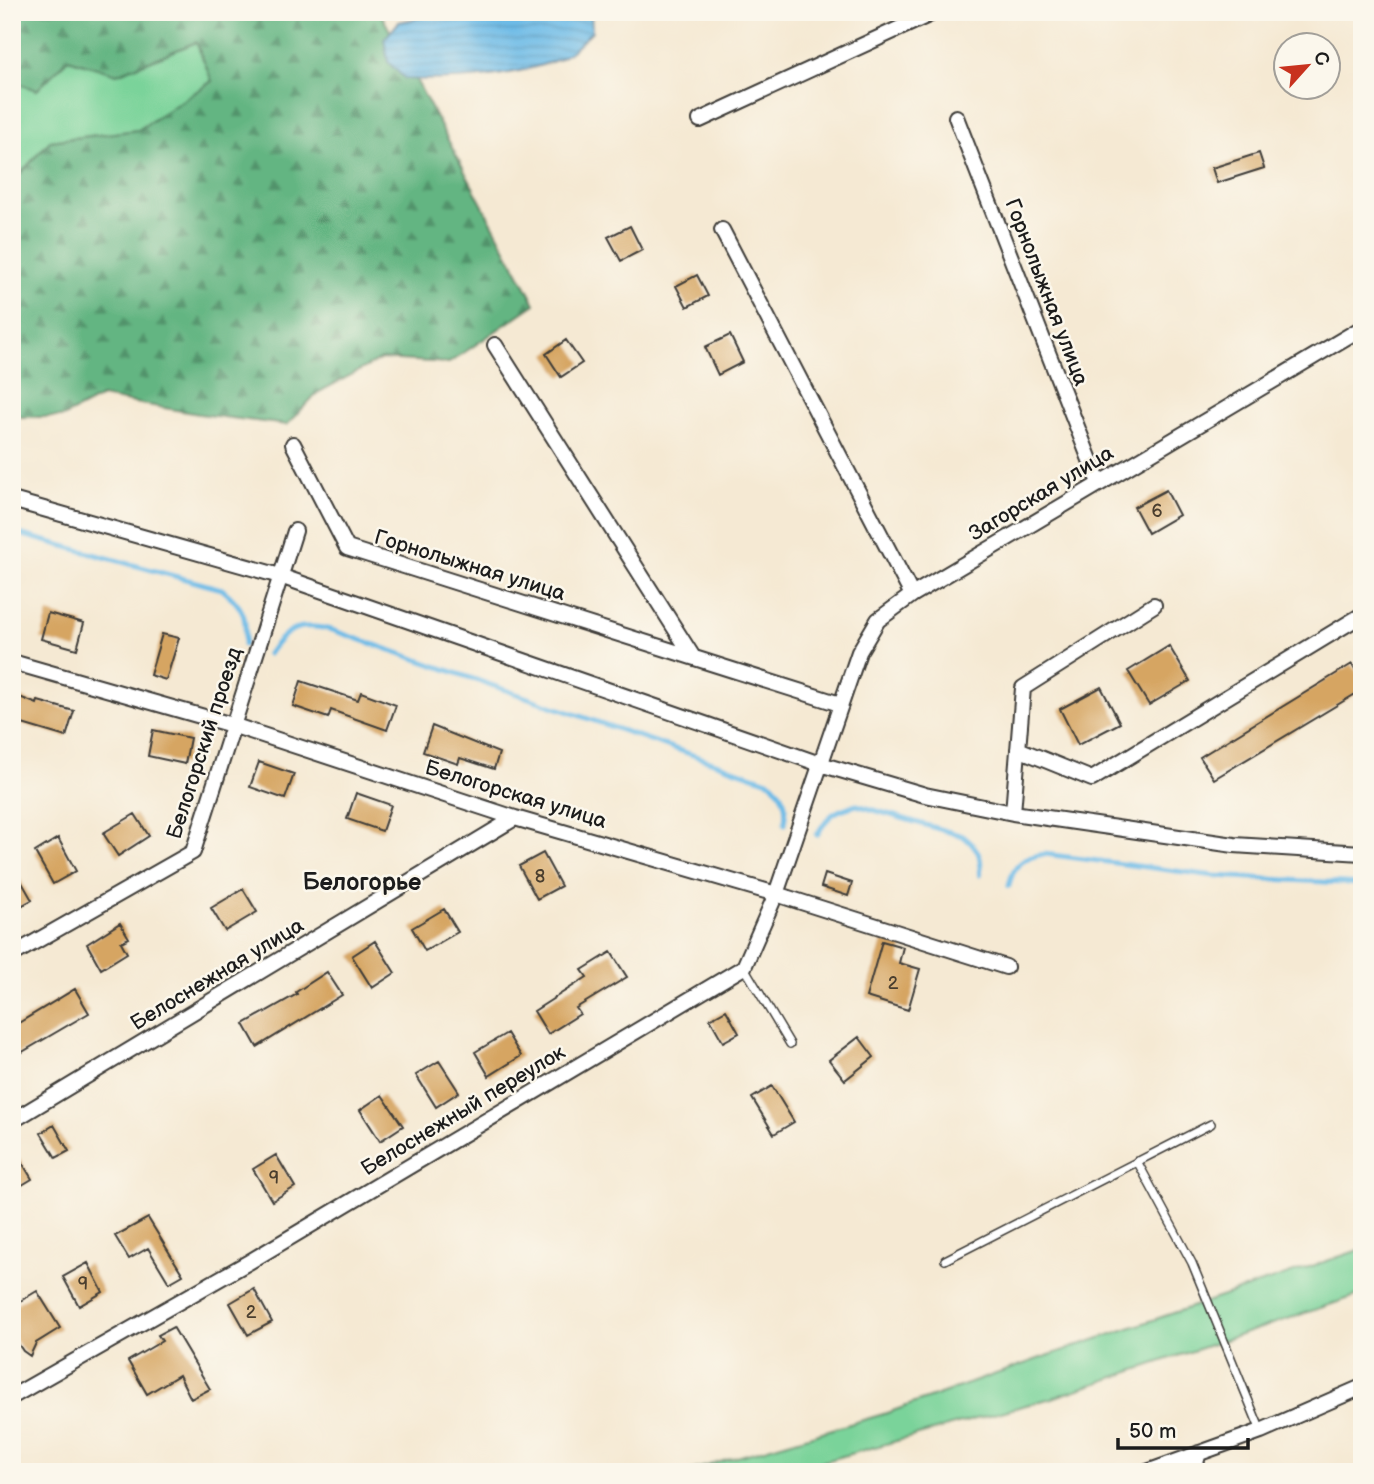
<svg xmlns="http://www.w3.org/2000/svg" width="1374" height="1484" font-family="'Balsamiq Sans',sans-serif">
  <style>
    .green { fill: #7ad39a; stroke: #4b785b; stroke-width: 2 }
    .forest { fill: url(#forest-firs); stroke: #40684f; stroke-width: 2 }
    .water { fill: url(#water-rules); stroke: #446c82; stroke-width: 2 }
    .lines { fill: none; stroke-linecap: round; stroke-linejoin: round }
    .stream { stroke: #6dbbe7; stroke-width: 5 }
    .building { fill: #d6a562 }
    .service-casing { stroke: #3d3b37; stroke-width: 10 }
    .minor-casing { stroke: #3d3b37; stroke-width: 18 }
    .service { stroke: #fff; stroke-width: 7 }
    .minor { stroke: #fff; stroke-width: 14 }
    .labels { text-anchor: middle; stroke-width: 5; stroke-linejoin: round; paint-order: stroke }
    .number-label { font-size: 18px; fill: #4a3e2e }
    .street-label { font-size: 21px; fill: #1c1c1c; stroke: #fbf7ec }
    .quarter-label { font-size: 24px; font-weight: bold; fill: #1c1c1c; stroke: #fbf7ec }
  </style>
  <defs>
    <pattern id="forest-firs" width="22" height="20" patternUnits="userSpaceOnUse" patternTransform="scale(1.75)"><rect width="22" height="20" fill="#63b582"/><path d="M5 1l3.5 6h-7zM16 11l3.5 6h-7z" fill="#51926a"/></pattern>
    <pattern id="water-rules" width="6" height="5" patternUnits="userSpaceOnUse" patternTransform="scale(1.75)"><rect width="6" height="5" fill="#6dbbe7"/><path d="M0 2.5h6" fill="none" stroke="#5ea0c6"/></pattern>
  </defs>
  <rect width="100%" height="100%" fill="#fbf7ec"/>
  <filter id="ink" filterUnits="userSpaceOnUse"><feTurbulence type="fractalNoise" baseFrequency=".0143" numOctaves="2"/><feDisplacementMap in="SourceGraphic" scale="14" xChannelSelector="R" yChannelSelector="G"/><feConvolveMatrix kernelMatrix="1 2 1 2 8 2 1 2 1" color-interpolation-filters="sRGB"/></filter>
  <filter id="wash" filterUnits="userSpaceOnUse"><feTurbulence type="fractalNoise" baseFrequency=".00686" numOctaves="4" result="noise"/><feDisplacementMap in="SourceGraphic" scale="28" xChannelSelector="R" yChannelSelector="G"/><feGaussianBlur stdDeviation="1.57" result="paint"/><feColorMatrix in="noise" values="0 0 0 0 0 0 0 0 0 0 0 0 0 0 0 0 0 1.4 0 .05"/><feComposite in="paint" operator="in"/></filter>
  <g filter="url(#wash)">
    <rect width="100%" height="100%" fill="#f5e9d3"/>
    <!-- green -->
    <path class="green" d="M 197,42 L 212,81 L 138,130 L 50,141 L 12,183 L 12,81 L 37,90 L 68,59 L 117,74 Z
      M 1362,1249 L 1362,1294 L 1055,1397 L 785,1472 L 686,1472 L 887,1413 L 1038,1359 Z"/>
    <!-- forest -->
    <path class="forest" d="M 12,12 L 380,12 L 535,304 L 449,363 L 381,359 L 317,393 L 287,425 L 199,414 L 101,397 L 63,417 L 12,417 L 12,183 L 50,141 L 138,130 L 212,81 L 196,42 L 117,74 L 68,59 L 37,90 L 12,81 Z"/>
    <!-- water -->
    <path class="water" d="M 445,12 L 591,12 L 592,31 C 581,42 569,56 554,61 C 508,78 453,81 405,79 L 388,62 L 384,39 L 399,22 Z"/>
    <g class="lines">
      <!-- stream -->
      <path class="stream" d="M 12,532 L 222,589 C 244,607 248,617 244,645
        M 268,654 C 287,627 300,622 332,630 L 771,782 C 785,797 787,803 785,824
        M 817,835 C 828,815 835,810 857,805 L 963,836 C 978,848 983,856 980,875
        M 1009,886 C 1013,865 1023,857 1045,854 L 1215,876 L 1362,884"/>
    </g>
    <g id="blocks">
      <!-- building -->
      <path class="building" d="M 1259,153 L 1264,168 L 1217,183 L 1212,168 Z
        M 630,226 L 642,250 L 621,261 L 608,237 Z
        M 697,275 L 708,296 L 687,307 L 676,286 Z
        M 730,335 L 743,362 L 718,375 L 705,347 Z
        M 566,340 L 582,363 L 561,377 L 546,354 Z
        M 1166,490 L 1179,515 L 1148,533 L 1134,507 Z
        M 48,613 L 84,623 L 77,649 L 41,639 Z
        M 162,634 L 179,638 L 166,680 L 150,675 Z
        M 1169,646 L 1190,681 L 1149,705 L 1128,671 Z
        M 1352,664 L 1362,680 L 1362,690 L 1214,779 L 1200,757 Z
        M 301,681 L 358,700 L 361,692 L 396,705 L 387,730 L 331,710 L 328,718 L 293,706 Z
        M 1101,687 L 1120,723 L 1078,745 L 1060,709 Z
        M 12,694 L 37,704 L 38,701 L 74,711 L 66,737 L 12,721 Z
        M 432,726 L 499,753 L 494,769 L 460,758 L 458,764 L 423,752 Z
        M 153,730 L 190,738 L 185,764 L 148,756 Z
        M 259,762 L 294,774 L 285,799 L 250,787 Z
        M 356,793 L 391,805 L 382,831 L 347,819 Z
        M 135,814 L 149,836 L 118,856 L 103,833 Z
        M 58,838 L 76,871 L 53,884 L 35,852 Z
        M 543,853 L 561,886 L 537,899 L 519,866 Z
        M 12,865 L 32,900 L 12,911 Z
        M 825,874 L 852,883 L 848,896 L 821,887 Z
        M 243,889 L 257,912 L 225,931 L 211,908 Z
        M 444,909 L 458,932 L 425,951 L 412,928 Z
        M 120,923 L 129,938 L 121,942 L 127,953 L 101,969 L 87,944 Z
        M 375,941 L 395,973 L 372,988 L 352,956 Z
        M 882,941 L 903,947 L 899,963 L 920,969 L 908,1010 L 866,997 Z
        M 611,952 L 627,977 L 576,1008 L 580,1014 L 548,1034 L 534,1011 L 587,977 L 582,970 Z
        M 327,972 L 342,995 L 257,1047 L 244,1024 L 297,994 L 296,992 Z
        M 75,989 L 89,1013 L 12,1058 L 12,1027 Z
        M 726,1010 L 739,1033 L 723,1042 L 710,1019 Z
        M 507,1033 L 521,1056 L 489,1076 L 475,1052 Z
        M 859,1037 L 874,1057 L 845,1080 L 829,1060 Z
        M 439,1061 L 459,1092 L 436,1107 L 416,1075 Z
        M 772,1086 L 794,1122 L 774,1134 L 752,1098 Z
        M 382,1095 L 403,1126 L 380,1141 L 360,1110 Z
        M 54,1125 L 69,1151 L 56,1158 L 41,1133 Z
        M 12,1146 L 32,1179 L 12,1191 Z
        M 276,1155 L 295,1187 L 272,1201 L 253,1169 Z
        M 148,1218 L 183,1275 L 169,1283 L 148,1248 L 129,1259 L 115,1236 Z
        M 88,1263 L 103,1292 L 79,1306 L 63,1277 Z
        M 254,1289 L 272,1322 L 248,1335 L 230,1303 Z
        M 37,1291 L 60,1328 L 36,1343 L 30,1356 L 23,1351 L 12,1335 L 12,1306 Z
        M 173,1327 L 210,1389 L 191,1399 L 179,1375 L 147,1394 L 128,1361 L 162,1341 L 158,1335 Z"/>
    </g>
  </g>
  <g filter="url(#ink)">
    <use href="#blocks" fill-opacity="0" stroke="#3d3b37" stroke-width="2"/>
    <g class="lines">
      <defs>
        <path id="service" d="M 744,967 L 790,1044
          M 1137,1161 L 1192,1263 L 1261,1431
          M 945,1260 L 1211,1124"/>
        <path id="minor" d="M 956,117 L 1099,483
          M 700,120 L 935,12
          M 722,230 L 912,595
          M 495,345 L 693,657
          M 293,444 L 347,548 L 840,704
          M 12,500 L 280,576 L 820,764 L 925,795 L 1013,813 L 1234,845 L 1362,853
          M 12,662 L 232,725 L 515,818 L 776,894 L 1006,967
          M 1018,749 L 1092,779 L 1362,615
          M 1013,813 L 1023,688 L 1154,605
          M 12,955 L 193,852 L 295,531
          M 12,1121 L 515,818
          M 15,1395 L 249,1262 L 744,967 L 776,894 L 859,652 L 878,620 L 912,595 L 1362,328
          M 1147,1472 L 1261,1431 L 1362,1387
          M 1193,1472 L 1199,1453"/>
      </defs>
      <!-- service casing -->
      <use href="#service" class="service-casing"/>
      <!-- minor casing -->
      <use href="#minor" class="minor-casing"/>
      <!-- service -->
      <use href="#service" class="service"/>
      <!-- minor -->
      <use href="#minor" class="minor"/>
    </g>
  </g>
  <g class="labels">
    <!-- number labels -->
    <g class="number-label">
      <text x="1157" y="517">6</text>
      <text x="540" y="882">8</text>
      <text x="893" y="989">2</text>
      <text x="274" y="1184">9</text>
      <text x="83" y="1290">9</text>
      <text x="251" y="1318">2</text>
    </g>
    <!-- street labels -->
    <g class="street-label">
      <text transform="translate(1047 292) rotate(69)" y="7">Горнолыжная улица</text>
      <text transform="translate(1041 493) rotate(-31)" y="7">Загорская улица</text>
      <text transform="translate(470 565) rotate(17)" y="7">Горнолыжная улица</text>
      <text transform="translate(204 743) rotate(-72)" y="7">Белогорский проезд</text>
      <text transform="translate(516 794) rotate(17)" y="7">Белогорская улица</text>
      <text transform="translate(217 974) rotate(-31)" y="7">Белоснежная улица</text>
      <text transform="translate(463 1110) rotate(-31)" y="7">Белоснежный переулок</text>
    </g>
    <!-- quarter labels -->
    <g class="quarter-label">
      <text x="362" y="890">Белогорье</text>
    </g>
  </g>
  <!-- margin -->
  <rect width="1374" height="1484" fill="none" stroke="#fbf7ec" stroke-width="42"/>
  <!-- north arrow -->
  <g transform="translate(1307 66) rotate(63)"><circle r="33" fill="#fbf7ec" stroke="#a29f99" stroke-width="2"/>
  <path d="M0-5L12 26L0 18L-12 26Z" fill="#c8321e"/>
  <text y="-10" font-size="19" font-weight="bold" text-anchor="middle" fill="#1c1c1c">С</text>
  </g>
  <!-- scale -->
  <path d="M1118 1438v10h130v-10" fill="none" stroke="#1c1c1c" stroke-width="3.5"/>
  <text x="1129" y="1438" font-size="21" fill="#1c1c1c" stroke="#fbf7ec" stroke-width="5" paint-order="stroke">50 m</text>
</svg>
